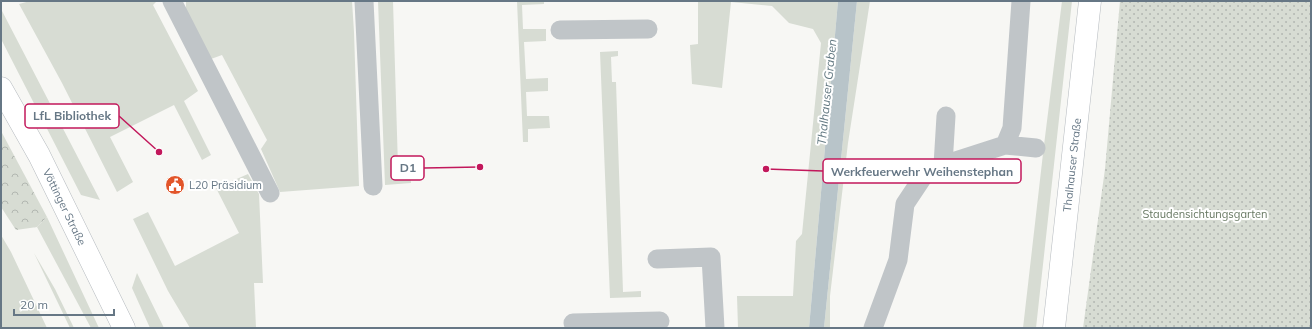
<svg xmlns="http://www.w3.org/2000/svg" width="1312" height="329" font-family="Mulish,sans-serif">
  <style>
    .grass { fill: #d7dcd3 }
    .forest { fill: url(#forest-crowns) }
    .garden { fill: url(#garden-dots) }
    .water { fill: #b8c4c9 }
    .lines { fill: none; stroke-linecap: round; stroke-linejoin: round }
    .secondary-casing { stroke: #b5babf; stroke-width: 23 }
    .lane { stroke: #c0c5c8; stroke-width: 19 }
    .secondary { stroke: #fff; stroke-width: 22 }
    .labels { text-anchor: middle; stroke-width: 4; stroke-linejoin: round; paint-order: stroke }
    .street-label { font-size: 11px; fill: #667785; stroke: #fff }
    .poi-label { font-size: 11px; fill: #667785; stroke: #fff; text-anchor: start }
    .park-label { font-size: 11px; fill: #667761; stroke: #fff }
    .water-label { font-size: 12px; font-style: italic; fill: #627881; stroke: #fff }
    .leader { fill: none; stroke: #c2185b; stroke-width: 1.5 }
    .callout-dot { fill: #c2185b; stroke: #fff; stroke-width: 1.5 }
    .callout { fill: #fff; stroke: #c2185b; stroke-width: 1.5 }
    .callout-label { font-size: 12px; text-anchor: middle; font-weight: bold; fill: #667785 }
  </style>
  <defs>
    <pattern id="forest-crowns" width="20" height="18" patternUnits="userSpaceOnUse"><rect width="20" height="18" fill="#d7dcd3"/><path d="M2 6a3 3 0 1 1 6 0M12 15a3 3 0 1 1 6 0" fill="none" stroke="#b2b7b1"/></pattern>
    <pattern id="garden-dots" width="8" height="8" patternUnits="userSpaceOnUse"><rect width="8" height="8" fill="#d7dcd3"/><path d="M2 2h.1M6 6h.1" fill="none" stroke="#b2b7b1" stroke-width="1.8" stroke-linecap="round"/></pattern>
  </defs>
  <rect width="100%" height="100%" fill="#f7f7f4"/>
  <!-- grass -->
  <path class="grass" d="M 30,1 L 157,1 L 153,5 L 198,91 L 184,101 L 211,155 L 202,160 L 174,105 L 110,137 L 133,182 L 117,192 L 62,83 L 19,4 Z
    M 186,1 L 352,1 L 354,32 L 359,186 L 280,192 L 261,149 L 267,140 L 222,55 L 211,59 L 186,12 Z
    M 378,1 L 393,1 L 398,167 L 410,166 L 411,183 L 385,185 Z
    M 517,1 L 544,1 L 544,4 L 522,5 L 523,29 L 546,29 L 546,41 L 524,42 L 526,79 L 548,78 L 548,91 L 526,92 L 527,116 L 549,116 L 550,128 L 528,129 L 528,142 L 523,142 Z
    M 698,1 L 838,1 L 809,328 L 738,328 L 737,296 L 793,296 L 796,241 L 802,234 L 821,43 L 813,29 L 789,23 L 772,6 L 731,2 L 722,88 L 692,84 L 690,45 L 698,44 Z
    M 857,1 L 870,1 L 848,143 L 830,296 L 830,328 L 824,328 Z
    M 1062,1 L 1072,1 L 1036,328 L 1023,328 L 1044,145 Z
    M 1,9 L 100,200 L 81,195 L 1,39 Z
    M 618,51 L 618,56 L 611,57 L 612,82 L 616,82 L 623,292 L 641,291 L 641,297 L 610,298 L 600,52 Z
    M 248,174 L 259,194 L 263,283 L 254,283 L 256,328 L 190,328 L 168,291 L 133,219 L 148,212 L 175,266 L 239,233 L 216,188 Z
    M 47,217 L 99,328 L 91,328 L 37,227 Z
    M 1,235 L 11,252 L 47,328 L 1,328 Z
    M 34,253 L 55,289 L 74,328 L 70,328 Z
    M 137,273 L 164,328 L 150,328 L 132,288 Z"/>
  <!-- forest -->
  <path class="forest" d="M 1,131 L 47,217 L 37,227 L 16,230 L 1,207 Z"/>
  <!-- garden -->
  <path class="garden" d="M 1120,1 L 1311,1 L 1311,328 L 1083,328 L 1105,169 Z"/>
  <!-- water -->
  <path class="water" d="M 838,1 L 857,1 L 824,328 L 809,328 Z"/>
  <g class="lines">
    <defs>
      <g id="secondary">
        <path id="s1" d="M 1,88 L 39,155 L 124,328"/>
        <path id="s2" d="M 1054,328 L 1090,1"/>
      </g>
    </defs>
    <!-- secondary casing -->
    <use href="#secondary" class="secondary-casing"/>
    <!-- lane -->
    <path class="lane" d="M 172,1 L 270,193
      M 364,1 L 373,186
      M 560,30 L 648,29
      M 1005,145 L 1012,128 L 1021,1
      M 943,165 L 946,116
      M 657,259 L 711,257 L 715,328
      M 573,323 L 660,321
      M 873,328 L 898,260 L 905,204 L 925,174 L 943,165 L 1005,145 L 1036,148"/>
    <!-- secondary -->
    <use href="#secondary" class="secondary"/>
  </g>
  <!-- icons -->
  <defs>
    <symbol id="civic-disc" viewBox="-11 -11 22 22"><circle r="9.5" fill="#e25529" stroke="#fff"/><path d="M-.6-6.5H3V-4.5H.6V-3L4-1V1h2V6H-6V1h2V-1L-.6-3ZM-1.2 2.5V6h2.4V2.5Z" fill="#fff"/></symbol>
  </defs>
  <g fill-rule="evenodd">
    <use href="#civic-disc" x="164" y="174" width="22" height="22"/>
  </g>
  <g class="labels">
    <!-- street labels -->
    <g class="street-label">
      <text dy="4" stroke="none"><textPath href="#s2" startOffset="164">Thalhauser Straße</textPath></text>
      <text dy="4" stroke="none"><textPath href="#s1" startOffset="135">Vöttinger Straße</textPath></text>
    </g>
    <!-- poi labels -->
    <g class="poi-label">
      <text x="189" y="189">L20 Präsidium</text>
    </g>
    <!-- park labels -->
    <g class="park-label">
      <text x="1205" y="218">Staudensichtungsgarten</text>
    </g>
    <!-- water labels -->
    <g class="water-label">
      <text transform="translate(827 92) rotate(-84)" y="4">Thalhauser Graben</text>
    </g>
  </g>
  <!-- callouts -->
  <path class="leader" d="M159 152L119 116M480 167L424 168M766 169L823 171"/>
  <g class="callout-dot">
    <circle cx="159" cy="152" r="4"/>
    <circle cx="480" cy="167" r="4"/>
    <circle cx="766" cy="169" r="4"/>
  </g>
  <g class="callout">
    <rect x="25" y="104" width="94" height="24" rx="4"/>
    <rect x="391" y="156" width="33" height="24" rx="4"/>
    <rect x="823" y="159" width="198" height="24" rx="4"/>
  </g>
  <g class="callout-label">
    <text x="72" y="120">LfL Bibliothek</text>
    <text x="408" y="172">D1</text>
    <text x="922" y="176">Werkfeuerwehr Weihenstephan</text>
  </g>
  <!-- border -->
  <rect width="1312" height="329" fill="none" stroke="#667785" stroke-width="4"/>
  <!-- scale -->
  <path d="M14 309v6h100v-6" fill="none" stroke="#667785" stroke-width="2"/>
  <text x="20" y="309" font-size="12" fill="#667785" stroke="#ffffff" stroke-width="3" paint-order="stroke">20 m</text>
</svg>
